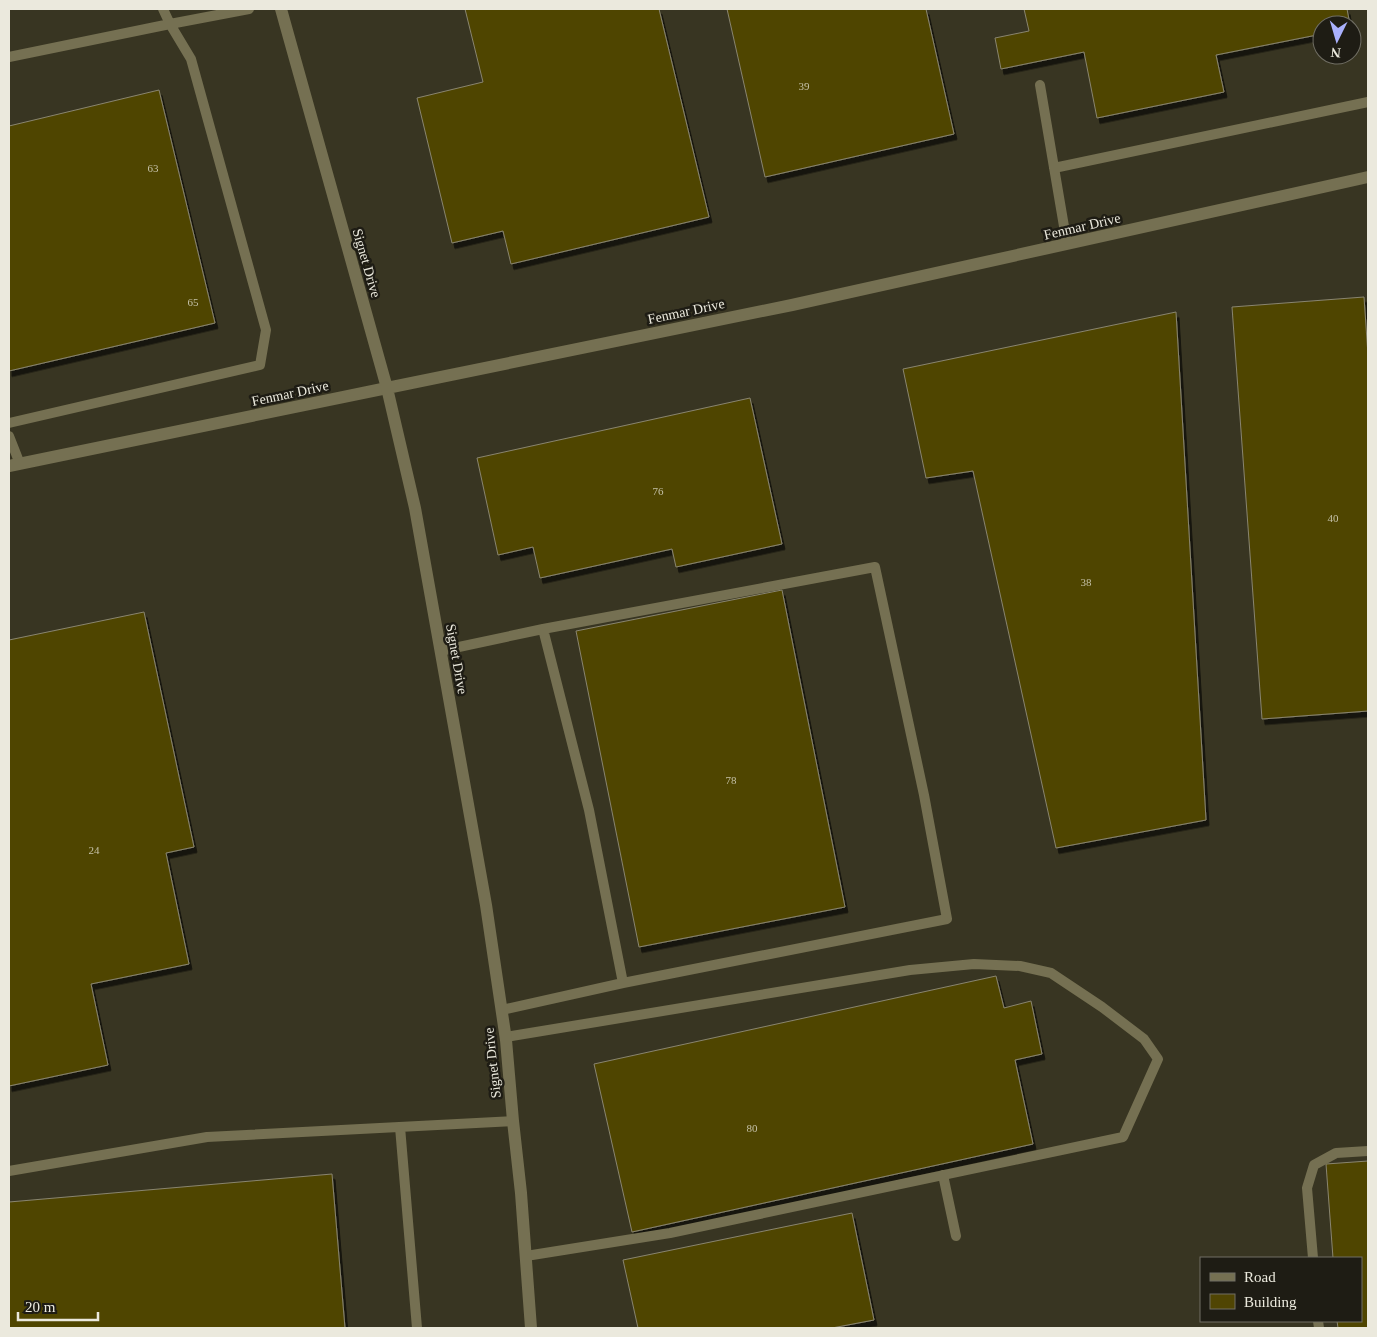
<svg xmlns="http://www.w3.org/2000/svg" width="1377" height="1337" font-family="'Times New Roman',serif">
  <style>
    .building { fill: #504503; stroke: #89856f; filter: url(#shadow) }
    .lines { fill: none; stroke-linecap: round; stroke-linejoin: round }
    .service { stroke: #757052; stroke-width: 10 }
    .minor { stroke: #757052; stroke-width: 12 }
    .tertiary { stroke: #757052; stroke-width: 12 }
    .labels { text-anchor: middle; stroke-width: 5; stroke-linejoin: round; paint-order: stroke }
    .number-label { font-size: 11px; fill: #c4c0a6 }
    .street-label { font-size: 14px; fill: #ebe9dd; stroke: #1e1c14 }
  </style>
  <defs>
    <filter id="shadow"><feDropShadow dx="3" dy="5.5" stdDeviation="0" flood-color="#0009"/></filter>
  </defs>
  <rect width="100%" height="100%" fill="#383522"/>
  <!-- building -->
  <path class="building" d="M 465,9 L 659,9 L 709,217 L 511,264 L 503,231 L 452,243 L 417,98 L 483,82 Z
    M 727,9 L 926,9 L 954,134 L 765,177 Z
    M 1024,9 L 1347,9 L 1350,25 L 1322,25 L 1322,34 L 1216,55 L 1224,92 L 1097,118 L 1084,52 L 1001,69 L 995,38 L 1029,31 Z
    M 159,90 L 215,323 L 9,371 L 9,126 Z
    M 1364,297 L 1368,355 L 1368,711 L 1262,719 L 1232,307 Z
    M 1176,312 L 1206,820 L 1056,848 L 973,471 L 926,478 L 903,369 Z
    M 750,398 L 782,544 L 676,567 L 672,549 L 540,578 L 533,547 L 498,555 L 477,458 Z
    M 782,590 L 845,907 L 639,947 L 576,631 Z
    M 144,612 L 194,847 L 166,853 L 189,964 L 91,984 L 108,1065 L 9,1086 L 9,640 Z
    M 996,976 L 1004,1008 L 1031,1001 L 1042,1054 L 1015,1060 L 1033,1144 L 632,1232 L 594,1064 Z
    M 1368,1161 L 1368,1328 L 1338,1328 L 1337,1321 L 1361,1321 L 1361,1258 L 1333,1258 L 1326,1164 Z
    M 332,1174 L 345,1328 L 9,1328 L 9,1202 Z
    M 852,1213 L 874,1320 L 832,1328 L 638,1328 L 623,1260 Z"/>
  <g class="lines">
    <!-- service -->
    <path class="service" d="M 9,57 L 170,24 L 163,9
      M 1040,85 L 1067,244
      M 1054,168 L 1368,102
      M 9,423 L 260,365 L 266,330 L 191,59 L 170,24 L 249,9
      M 9,436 L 20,464
      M 543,629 L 589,810 L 623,983
      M 440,651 L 543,629 L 875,567 L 924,795 L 947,919 L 623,983 L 502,1010
      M 506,1037 L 910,970 L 974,964 L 1020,966 L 1051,973 L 1102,1007 L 1144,1039 L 1158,1059 L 1123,1137 L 670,1233 L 526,1256
      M 400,1127 L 417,1328
      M 9,1171 L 207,1137 L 513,1121
      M 943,1175 L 956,1236
      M 1313,1258 L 1307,1188 L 1314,1165 L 1336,1153 L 1368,1151
      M 1318,1321 L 1319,1328"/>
    <!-- minor -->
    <path class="minor" d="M 9,466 L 387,388"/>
    <!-- tertiary -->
    <path class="tertiary" d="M 281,9 L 387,388 L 415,508 L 486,905 L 506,1040 L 513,1121 L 521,1193 L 531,1328
      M 387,388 L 792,305 L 1368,177"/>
  </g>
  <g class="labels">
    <!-- number labels -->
    <g class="number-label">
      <text x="804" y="90">39</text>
      <text x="153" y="172">63</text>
      <text x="193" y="306">65</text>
      <text x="658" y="495">76</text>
      <text x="1333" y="522">40</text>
      <text x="1086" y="586">38</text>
      <text x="731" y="784">78</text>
      <text x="94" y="854">24</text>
      <text x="752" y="1132">80</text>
    </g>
    <!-- street labels -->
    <g class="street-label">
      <text transform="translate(1082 226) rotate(-13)" y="5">Fenmar Drive</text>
      <text transform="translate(367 263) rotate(74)" y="5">Signet Drive</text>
      <text transform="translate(686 311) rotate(-12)" y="5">Fenmar Drive</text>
      <text transform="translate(290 393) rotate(-12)" y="5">Fenmar Drive</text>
      <text transform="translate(457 659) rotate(80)" y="5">Signet Drive</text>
      <text transform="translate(492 1063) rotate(-96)" y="5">Signet Drive</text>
    </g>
  </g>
  <!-- border -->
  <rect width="1377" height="1337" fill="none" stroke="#ebe9dd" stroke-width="20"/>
  <!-- legend -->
  <rect x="1200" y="1257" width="162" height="65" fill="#1e1c14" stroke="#706e64"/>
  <rect x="1210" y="1273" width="25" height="8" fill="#757052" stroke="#706e64"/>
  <text x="1244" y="1282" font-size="15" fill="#ebe9dd">Road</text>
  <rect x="1210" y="1294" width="25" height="15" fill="#504503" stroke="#706e64"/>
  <text x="1244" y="1307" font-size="15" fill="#ebe9dd">Building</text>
  <!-- north arrow -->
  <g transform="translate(1337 40) rotate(185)"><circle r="24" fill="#1e1c14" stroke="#706e64"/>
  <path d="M0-4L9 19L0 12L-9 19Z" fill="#a9b0fc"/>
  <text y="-8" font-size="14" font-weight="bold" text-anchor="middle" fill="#ebe9dd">N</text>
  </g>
  <!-- scale -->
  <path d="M18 1312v8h80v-8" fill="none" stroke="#ebe9dd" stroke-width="2.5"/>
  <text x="25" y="1312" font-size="15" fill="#ebe9dd" stroke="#1e1c14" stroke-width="4" paint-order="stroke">20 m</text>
</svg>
